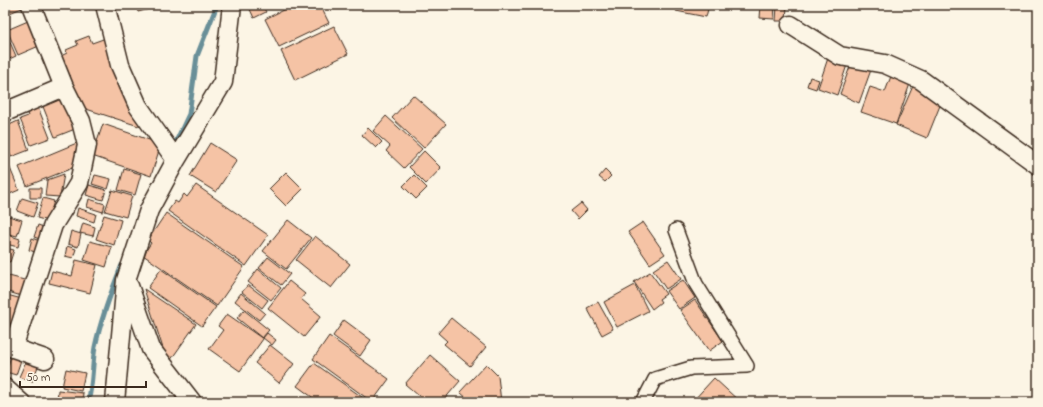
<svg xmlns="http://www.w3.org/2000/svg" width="1043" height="407" font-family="'Indie Flower',sans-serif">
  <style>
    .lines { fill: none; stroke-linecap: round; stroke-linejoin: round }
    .stream { stroke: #698f98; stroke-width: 5 }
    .building { fill: #f5c3a5; stroke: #3b2a1e }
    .pedestrian-casing { stroke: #3b2a1e; stroke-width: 16 }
    .minor-casing { stroke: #3b2a1e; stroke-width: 21 }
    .pedestrian { stroke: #fcf5e5; stroke-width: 13 }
    .minor { stroke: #fcf5e5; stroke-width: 18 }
  </style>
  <rect width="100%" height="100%" fill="#fcf5e5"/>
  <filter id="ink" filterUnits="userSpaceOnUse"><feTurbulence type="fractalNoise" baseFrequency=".025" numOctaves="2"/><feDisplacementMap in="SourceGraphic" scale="8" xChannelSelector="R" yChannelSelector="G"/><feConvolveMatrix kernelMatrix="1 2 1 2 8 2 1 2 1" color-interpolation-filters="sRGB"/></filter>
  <g filter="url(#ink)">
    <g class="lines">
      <!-- stream -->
      <path class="stream" d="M 173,148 L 189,114 L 197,56 L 217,5
        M 88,402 C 93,384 92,365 95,347 C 101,319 111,292 122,265"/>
    </g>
    <!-- building -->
    <path class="building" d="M 5,5 L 23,5 L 24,7 L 5,15 Z
      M 136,5 L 165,5 L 138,12 Z
      M 248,5 L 262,5 L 266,12 L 254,18 Z
      M 293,5 L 320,5 L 329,23 L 279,47 L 265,19 Z
      M 678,5 L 709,5 L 706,17 L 676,11 Z
      M 761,5 L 775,5 L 774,19 L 760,18 Z
      M 777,5 L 787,5 L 786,21 L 776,21 Z
      M 28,21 L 39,46 L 18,55 L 7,30 Z
      M 334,26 L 348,54 L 295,80 L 281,51 Z
      M 5,31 L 16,56 L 5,61 Z
      M 89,36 L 92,43 L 106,38 L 151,130 L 80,107 L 61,56 L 67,53 L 66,50 L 78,45 L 76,41 Z
      M 828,58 L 847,65 L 837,95 L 818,88 Z
      M 852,61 L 872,67 L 859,103 L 840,94 Z
      M 893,71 L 912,78 L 896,124 L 861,112 L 870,87 L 885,92 Z
      M 810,77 L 819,80 L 816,89 L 807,86 Z
      M 913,86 L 943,98 L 927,138 L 896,125 Z
      M 413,95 L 446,124 L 424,148 L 392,118 Z
      M 62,96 L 75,129 L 55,137 L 42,104 Z
      M 36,102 L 50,138 L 31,145 L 20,119 L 28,116 L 24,106 Z
      M 386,116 L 422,149 L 404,168 L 386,151 L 390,146 L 373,131 Z
      M 18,121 L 29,150 L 11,157 L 5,141 L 5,127 Z
      M 103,124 L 161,144 L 151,176 L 92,156 Z
      M 368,128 L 382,142 L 376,148 L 362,135 Z
      M 84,140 L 80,165 L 27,186 L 19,167 Z
      M 210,143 L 237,160 L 216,192 L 190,176 Z
      M 424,151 L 441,168 L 426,184 L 409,167 Z
      M 5,156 L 19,190 L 5,196 Z
      M 124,169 L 141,174 L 135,195 L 118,190 Z
      M 605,170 L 611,176 L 605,182 L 599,177 Z
      M 286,172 L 303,189 L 286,206 L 269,189 Z
      M 64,174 L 60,197 L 45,196 L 47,180 Z
      M 95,175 L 111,179 L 108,189 L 92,184 Z
      M 414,175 L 427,188 L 416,199 L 403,186 Z
      M 89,185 L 106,190 L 103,200 L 86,195 Z
      M 196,185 L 268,235 L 246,266 L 168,211 L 175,201 L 178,203 L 184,194 L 187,197 Z
      M 30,188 L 41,188 L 41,198 L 30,198 Z
      M 112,190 L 132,196 L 126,217 L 105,211 Z
      M 22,198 L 38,203 L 33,217 L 17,211 Z
      M 43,198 L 54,201 L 48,221 L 37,218 Z
      M 89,199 L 105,204 L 103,212 L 87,207 Z
      M 581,203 L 587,210 L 578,219 L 571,211 Z
      M 78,208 L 96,214 L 94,222 L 76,216 Z
      M 166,213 L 244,267 L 217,306 L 143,255 L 151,243 L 148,240 Z
      M 5,215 L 22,220 L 17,236 L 5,233 Z
      M 104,215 L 121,220 L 114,245 L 96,239 Z
      M 288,220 L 311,238 L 286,269 L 263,251 Z
      M 643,222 L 665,254 L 650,264 L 628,232 Z
      M 83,223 L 95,227 L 93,236 L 80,233 Z
      M 38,225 L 49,229 L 46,241 L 34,237 Z
      M 71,231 L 81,234 L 78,247 L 68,244 Z
      M 8,235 L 20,239 L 18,247 L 6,244 Z
      M 315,236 L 350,264 L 331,288 L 296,260 Z
      M 32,238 L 42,242 L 38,253 L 29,250 Z
      M 90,241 L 112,247 L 106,267 L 84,260 Z
      M 67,246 L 76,249 L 73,258 L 65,256 Z
      M 5,248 L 14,250 L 10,262 L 5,261 Z
      M 268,257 L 290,274 L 281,285 L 259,268 Z
      M 76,260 L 97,265 L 90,293 L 49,283 L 52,271 L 72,276 Z
      M 668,260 L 681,279 L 666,289 L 653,270 Z
      M 161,269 L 216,307 L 202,326 L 148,288 Z
      M 258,269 L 281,288 L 271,300 L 248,282 Z
      M 650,272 L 666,294 L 659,299 L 661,302 L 652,309 L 634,282 Z
      M 5,275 L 32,282 L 28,298 L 5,291 Z
      M 683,280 L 695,298 L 679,309 L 666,291 Z
      M 289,281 L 305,294 L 301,299 L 321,316 L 304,337 L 268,308 Z
      M 248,285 L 268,300 L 262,308 L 242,292 Z
      M 635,285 L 648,311 L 617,327 L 604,302 Z
      M 144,289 L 196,324 L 170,361 L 166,358 Z
      M 241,293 L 265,313 L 259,320 L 235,301 Z
      M 7,295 L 22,299 L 14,325 L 5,322 L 5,302 Z
      M 695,300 L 723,341 L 709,351 L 680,310 Z
      M 598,302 L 613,329 L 602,335 L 587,308 Z
      M 244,310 L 269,330 L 262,338 L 237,318 Z
      M 227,314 L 263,339 L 240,371 L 209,349 L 223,330 L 218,326 Z
      M 451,318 L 486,347 L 470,366 L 444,344 L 447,341 L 438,333 Z
      M 344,320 L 371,340 L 360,356 L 333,336 Z
      M 267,333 L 276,340 L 272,345 L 263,338 Z
      M 329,336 L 389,379 L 372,402 L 313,359 Z
      M 270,345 L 294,364 L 279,383 L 255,363 Z
      M 430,355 L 460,381 L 442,402 L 426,402 L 405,384 Z
      M 11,356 L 21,360 L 16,375 L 6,372 Z
      M 27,359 L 39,364 L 32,382 L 19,377 Z
      M 314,363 L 369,402 L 319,402 L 297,386 Z
      M 486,364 L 498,376 L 501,402 L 482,402 L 477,397 L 471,402 L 460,392 Z
      M 66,369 L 85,373 L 81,391 L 62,387 Z
      M 714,378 L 740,402 L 692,402 Z
      M 58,390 L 83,393 L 82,402 L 57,402 Z"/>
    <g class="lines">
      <defs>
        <path id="pedestrian" d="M 5,385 L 24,402
          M 643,402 L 655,379 L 691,368 L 747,366 L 696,284 L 676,230"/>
        <path id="minor" d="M 31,5 L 64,87 L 81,121 L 87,145 L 79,183 L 53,225 L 13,348 L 45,359
          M 105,5 L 120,65 L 138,106 L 176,160
          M 791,25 L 840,56 L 885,64 L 921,80 L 1038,165
          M 5,112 L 64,87
          M 129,286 L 151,349 L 192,402
          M 115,402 L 126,280 L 149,210 L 176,160 L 223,82 L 232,5"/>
      </defs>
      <!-- pedestrian casing -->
      <use href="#pedestrian" class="pedestrian-casing"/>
      <!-- minor casing -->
      <use href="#minor" class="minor-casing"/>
      <!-- pedestrian -->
      <use href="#pedestrian" class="pedestrian"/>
      <!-- minor -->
      <use href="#minor" class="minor"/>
    </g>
  </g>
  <!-- margin -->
  <rect width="1043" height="407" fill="none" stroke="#fcf5e5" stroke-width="20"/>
  <rect x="10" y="10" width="1023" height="387" fill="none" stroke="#3b2a1e" stroke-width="1.5" filter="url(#ink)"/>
  <!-- scale -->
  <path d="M20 381v6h126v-6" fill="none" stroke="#3b2a1e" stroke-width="2"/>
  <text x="26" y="381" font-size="12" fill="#3b2a1e" stroke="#fcf5e5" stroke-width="3" paint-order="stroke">50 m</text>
</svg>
